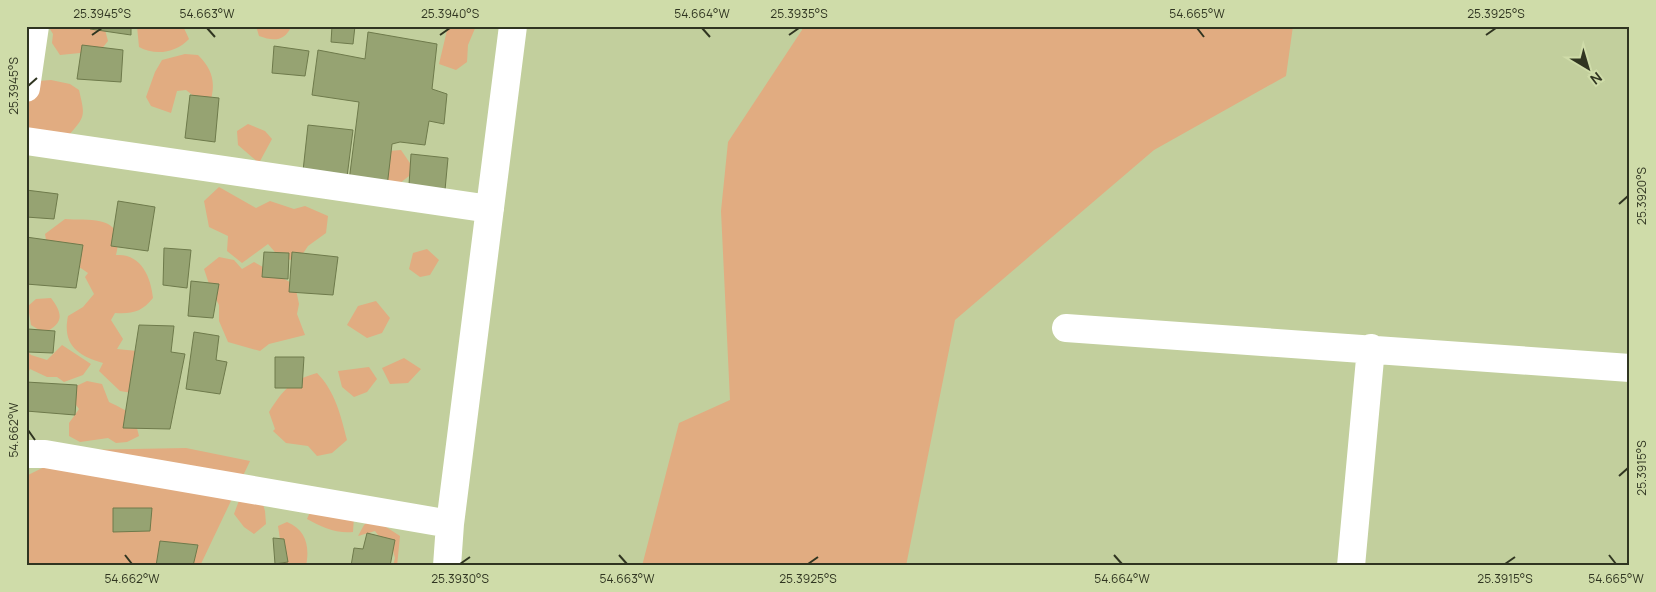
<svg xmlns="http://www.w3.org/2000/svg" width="1656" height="592" font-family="Manrope,sans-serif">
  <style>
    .green { fill: #e1ac81 }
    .building { fill: #96a372; stroke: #6e7a4b }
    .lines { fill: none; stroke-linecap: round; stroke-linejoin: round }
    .minor { stroke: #fff; stroke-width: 28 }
    .ticks { fill: none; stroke: #303521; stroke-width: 2 }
    .neatline { fill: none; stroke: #303521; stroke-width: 2 }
    .ticks-label { font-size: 12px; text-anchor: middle; fill: #303521 }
  </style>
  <rect width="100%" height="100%" fill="#c2cf9d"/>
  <!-- green -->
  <path class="green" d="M 48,26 L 104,26 L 108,41 L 100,51 L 60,55 L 52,43 L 53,34 Z
    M 137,26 L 183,26 L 189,39 C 176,53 155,56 139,47 Z
    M 256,26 L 291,26 L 291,27 C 284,42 273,41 259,36 Z
    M 448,26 L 476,26 L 468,45 L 467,62 L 456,70 L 439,64 Z
    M 802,26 L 1293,26 L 1286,76 L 1154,150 L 955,320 L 906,566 L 642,566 L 679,423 L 730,400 L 721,211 L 728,142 L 802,30 Z
    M 185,54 L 198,55 C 213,70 216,83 210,103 L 200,101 L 186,90 L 177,91 L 171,113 L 151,106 L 146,97 L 155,72 L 162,60 Z
    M 51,80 L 70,84 L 79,90 C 85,116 86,116 68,136 L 31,133 L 27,122 L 30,88 L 38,81 Z
    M 248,124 L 265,131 L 272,139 L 259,163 L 238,145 L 237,131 Z
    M 401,150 L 412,166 L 413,173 L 400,183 L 384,180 L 389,151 Z
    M 219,187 L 256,208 L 270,201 L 294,209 L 305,206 L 328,216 L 326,233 L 308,246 L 298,261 L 280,258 L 268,244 L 242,263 L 227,251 L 228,236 L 209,227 L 204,201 Z
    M 65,219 C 91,221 126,214 116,255 C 141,253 151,277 153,298 C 142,312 132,314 115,313 L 111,320 L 123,339 L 117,349 L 137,351 L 132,393 L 120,391 L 99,371 L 103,363 C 78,356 62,345 68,316 L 83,307 L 94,294 L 85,277 L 88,273 L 47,245 L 45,234 Z
    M 427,249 L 439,260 L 430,275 L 420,277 L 409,269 L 413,253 Z
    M 219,257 L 234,260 L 242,269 L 254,262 L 295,285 L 299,304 L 297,314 L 305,335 L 269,344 L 260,351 L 228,342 L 219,321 L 219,305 L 211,290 L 204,269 Z
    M 51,298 C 64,315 63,324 44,333 L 31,325 L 28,306 L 36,299 Z
    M 376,301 L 390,318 L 382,333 L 367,338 L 347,325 L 358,306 Z
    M 62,345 L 91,364 L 83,375 L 64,382 L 57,377 L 47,377 L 30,369 L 26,377 L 26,349 L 31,355 L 47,360 Z
    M 404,358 L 421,369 L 408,383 L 390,384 L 382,368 Z
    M 369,367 L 377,379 L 367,392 L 354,397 L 342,387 L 338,371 Z
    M 317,373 C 335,391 341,416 347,440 L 332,453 L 317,456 L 308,446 L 286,443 L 273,431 L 275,429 L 269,412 C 284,389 290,381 317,373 Z
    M 87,381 L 102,384 L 109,402 C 129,412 134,412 139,436 L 127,442 L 116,443 L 108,438 L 80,442 L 69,436 L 69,423 L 79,409 L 73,401 L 72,388 Z
    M 186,448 L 250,461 L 200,566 L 26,566 L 26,476 L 79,450 Z
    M 241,495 L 261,498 L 265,511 L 266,524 L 254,534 L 244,527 L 234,514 Z
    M 310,512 L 354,516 L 353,532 C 337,534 321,527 307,519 Z
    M 369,521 L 380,523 L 400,536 L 397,566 L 393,566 L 395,558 L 391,543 L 381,539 L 375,531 L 358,536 L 364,525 Z
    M 287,522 C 306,530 310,546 306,566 L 284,566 L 278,526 Z"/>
  <!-- building -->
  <path class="building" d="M 90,26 L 131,26 L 131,35 L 90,29 Z
    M 332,26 L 355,26 L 353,44 L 331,42 Z
    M 368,32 L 437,44 L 432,89 L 447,94 L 444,124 L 429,121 L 425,145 L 400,142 L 392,144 L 387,187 L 349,181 L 359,102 L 312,95 L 318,50 L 365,59 Z
    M 82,45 L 123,50 L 121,82 L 77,79 Z
    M 274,46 L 309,51 L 305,76 L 272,73 Z
    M 190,95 L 219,98 L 215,142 L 185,138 Z
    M 308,125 L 353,130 L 347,177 L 303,171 Z
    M 411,154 L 448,158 L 445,190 L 409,185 Z
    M 26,190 L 58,194 L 54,219 L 26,217 Z
    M 118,201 L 155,207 L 148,251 L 111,246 Z
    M 26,237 L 83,245 L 76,288 L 26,284 Z
    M 164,248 L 191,250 L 187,288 L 163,285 Z
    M 264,252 L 289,253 L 288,279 L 262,277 Z
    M 292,252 L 338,257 L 333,295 L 289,292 Z
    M 191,281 L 219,284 L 213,318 L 188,316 Z
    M 139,325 L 174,326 L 171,352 L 185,354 L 170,429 L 123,428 Z
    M 28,329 L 55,331 L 53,353 L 28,352 Z
    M 194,332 L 219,336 L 216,360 L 227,362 L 220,394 L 186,389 Z
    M 275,357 L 304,357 L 302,388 L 275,388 Z
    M 26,382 L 77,385 L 75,415 L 26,411 Z
    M 113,508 L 152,508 L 150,531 L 113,532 Z
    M 367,533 L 395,540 L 390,566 L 351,566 L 354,548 L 363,549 Z
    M 273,538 L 284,539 L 288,562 L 275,564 Z
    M 160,541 L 198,545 L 193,566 L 156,566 Z"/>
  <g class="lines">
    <!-- minor -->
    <path class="minor" d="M 26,88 L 35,26
      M 26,141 L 490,209
      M 1066,328 L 1630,368
      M 26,454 L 45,454 L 450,524
      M 447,566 L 450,524 L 513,26
      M 1351,566 L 1371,348"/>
  </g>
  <!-- ticks -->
  <path class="ticks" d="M 207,28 L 215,37M 702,28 L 710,37M 1197,28 L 1204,37M 92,35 L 102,28M 440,35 L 450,28M 789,35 L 799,28M 1486,35 L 1496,28M 28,86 L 37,78M 1619,204 L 1628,196M 28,430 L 35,440M 1619,476 L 1628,468M 125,555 L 132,564M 619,555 L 627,564M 1114,555 L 1122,564M 1609,555 L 1616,564M 460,564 L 470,557M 808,564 L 818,557M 1505,564 L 1515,557"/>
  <!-- border -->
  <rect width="1656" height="592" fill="none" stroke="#cfdca9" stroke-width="55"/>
  <!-- north arrow -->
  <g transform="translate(1588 68) rotate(142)" stroke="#cfdca9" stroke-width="4" paint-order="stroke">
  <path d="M0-4L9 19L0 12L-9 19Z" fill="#303521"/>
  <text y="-8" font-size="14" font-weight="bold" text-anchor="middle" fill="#303521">N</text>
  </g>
  <rect x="28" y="28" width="1600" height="536" class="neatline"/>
  <g class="ticks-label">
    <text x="102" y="18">25.3945°S</text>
    <text x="207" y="18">54.663°W</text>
    <text x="450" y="18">25.3940°S</text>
    <text x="702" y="18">54.664°W</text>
    <text x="799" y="18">25.3935°S</text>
    <text x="1197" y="18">54.665°W</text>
    <text x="1496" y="18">25.3925°S</text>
    <text transform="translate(14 86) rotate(-90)" y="4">25.3945°S</text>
    <text transform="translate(1642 196) rotate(-90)" y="4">25.3920°S</text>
    <text transform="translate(14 430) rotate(-90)" y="4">54.662°W</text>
    <text transform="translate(1642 468) rotate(-90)" y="4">25.3915°S</text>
    <text x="132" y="583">54.662°W</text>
    <text x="460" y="583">25.3930°S</text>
    <text x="627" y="583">54.663°W</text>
    <text x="808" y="583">25.3925°S</text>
    <text x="1122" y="583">54.664°W</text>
    <text x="1505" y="583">25.3915°S</text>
    <text x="1616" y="583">54.665°W</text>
  </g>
</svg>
